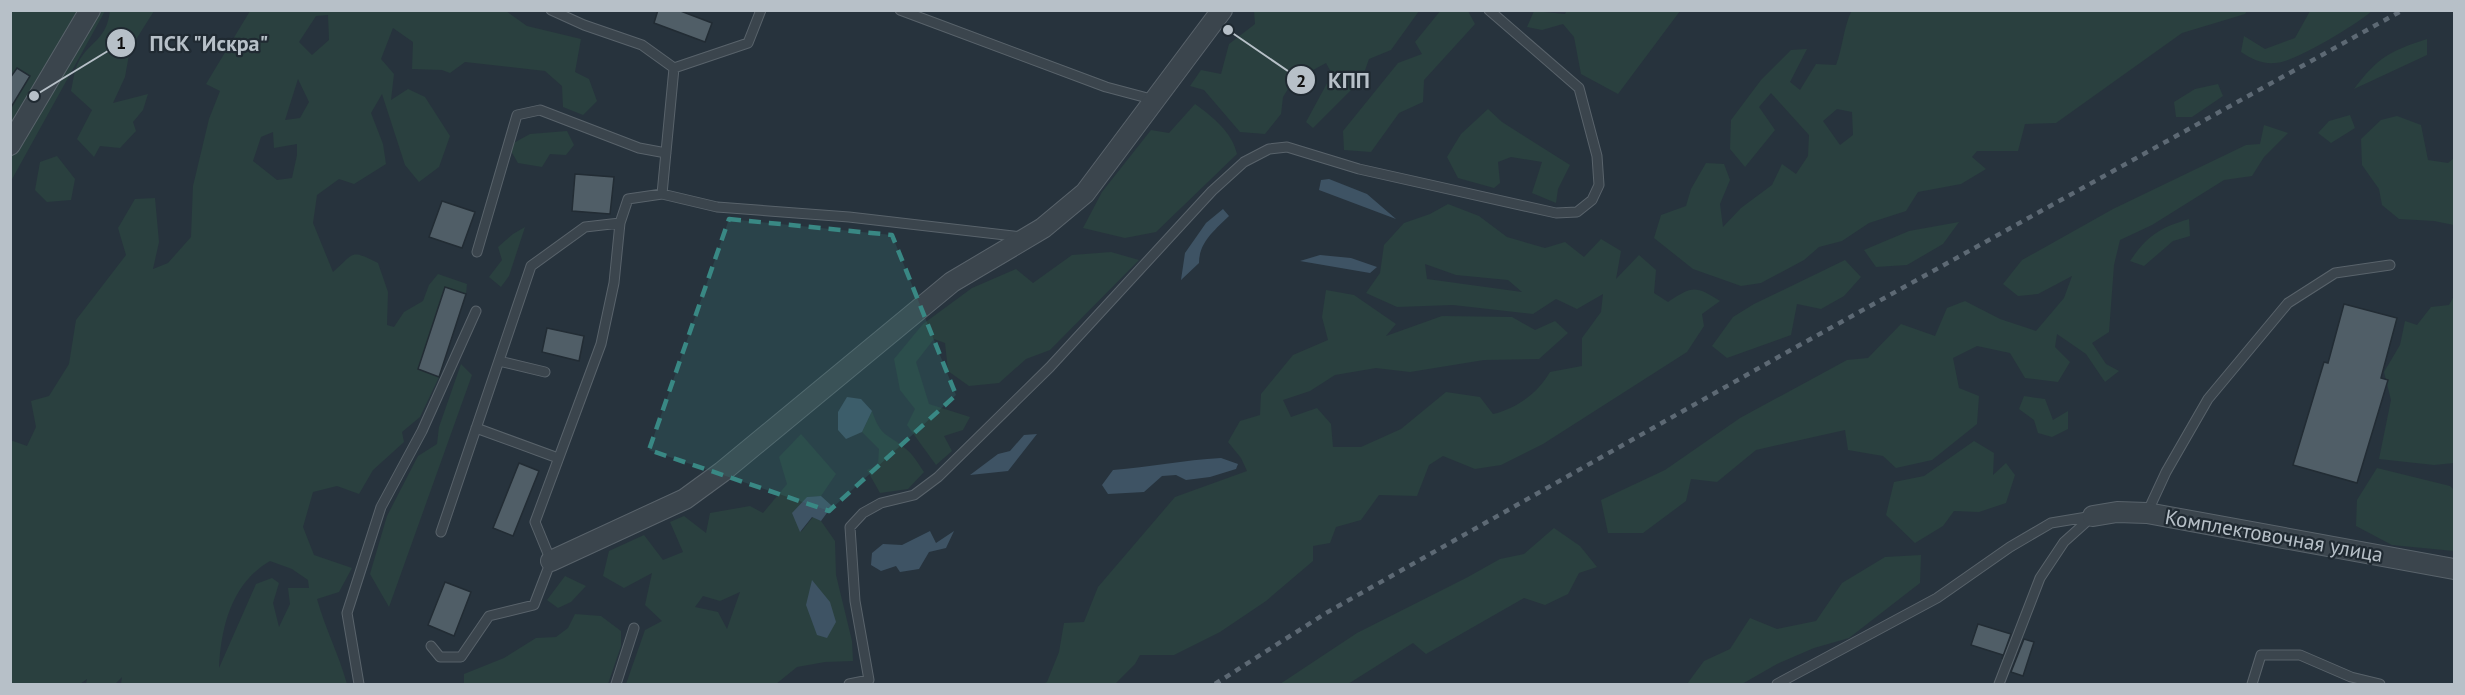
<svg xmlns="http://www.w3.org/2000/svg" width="2465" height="695" font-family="'PT Sans',sans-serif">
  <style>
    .green { fill: #2a403f; fill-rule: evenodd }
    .water { fill: #3e5364 }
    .building { fill: #505e67; stroke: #222c34; stroke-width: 1.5 }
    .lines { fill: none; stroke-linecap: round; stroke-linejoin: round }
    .service-casing { stroke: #59636b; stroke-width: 11 }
    .minor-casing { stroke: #59636b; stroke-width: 22 }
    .service { stroke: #3b454d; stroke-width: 9 }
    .minor { stroke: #3b454d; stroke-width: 20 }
    .rail { stroke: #5d6974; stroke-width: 4.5; stroke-dasharray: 6 6; stroke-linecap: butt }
    .marked { fill: #398884; fill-opacity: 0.2; stroke: #398884; stroke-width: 4.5; stroke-dasharray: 12 8; stroke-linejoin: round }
    .labels { text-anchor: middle; stroke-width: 4.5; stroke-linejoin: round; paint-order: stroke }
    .street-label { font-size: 21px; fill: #b7c0c8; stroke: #202a32 }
    .leader { fill: none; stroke: #b7c0c8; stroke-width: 2 }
    .callout-dot { fill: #b7c0c8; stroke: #202a32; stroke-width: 2 }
    .mark-label { font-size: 18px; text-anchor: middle; font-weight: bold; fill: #111 }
    .callout-label { font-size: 22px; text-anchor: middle; font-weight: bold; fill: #b7c0c8; stroke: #202a32; stroke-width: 4.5; stroke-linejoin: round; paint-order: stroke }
  </style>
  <rect width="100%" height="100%" fill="#27333d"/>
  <!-- green -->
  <path class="green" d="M 110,10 L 154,11 L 130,49 L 125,77 L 113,103 L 148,94 L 143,110 L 133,122 L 136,131 L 120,148 L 100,146 L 94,157 L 77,139 L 92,110 L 71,91 C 73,83 74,70 78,63 C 89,41 107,41 110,10 Z
    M 1441,10 L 1468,11 L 1475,24 L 1424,80 L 1423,102 L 1399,113 L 1371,152 L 1344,150 L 1343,131 L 1398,63 L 1422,54 L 1415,42 Z
    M 1567,10 L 1680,10 L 1680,11 L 1618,94 L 1581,74 L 1574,37 L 1563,24 L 1542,30 L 1527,27 L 1534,11 L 1565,14 Z
    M 1852,10 L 2247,10 L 2247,11 L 2245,14 L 2182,33 L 2056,123 L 2025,124 L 2018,151 L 1977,151 L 1972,157 L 1986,169 L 1961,184 L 1918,192 L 1906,211 L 1869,223 L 1842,241 L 1819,247 L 1804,260 L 1761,283 L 1741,286 L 1693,269 L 1654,238 L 1661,215 L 1686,206 L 1691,189 L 1706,163 L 1724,164 L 1730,180 L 1720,204 L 1723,227 L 1741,208 L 1772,185 L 1782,164 L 1796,174 L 1808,156 L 1809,135 L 1771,93 L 1759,107 L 1775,130 L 1745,167 L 1730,149 L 1731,120 L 1761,80 L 1791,50 L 1807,49 L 1790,82 L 1800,90 L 1816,64 L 1836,65 C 1843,47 1843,28 1852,10 ZM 1837,109 L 1852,112 L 1853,135 L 1840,145 L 1823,121 Z
    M 11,11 L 105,11 L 11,181 Z
    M 250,11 L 506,11 L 527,26 L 581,39 L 575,72 L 589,79 L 597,101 L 583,115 L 563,107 L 562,86 L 545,71 L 465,62 L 450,73 L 442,70 L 412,69 L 413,42 L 393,28 L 381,59 L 394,74 L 391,100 L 408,89 L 425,97 L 450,136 L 439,167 L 419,182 L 405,165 L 382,94 L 371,113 L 383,144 L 386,164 L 354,184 L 339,179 L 317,195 L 313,223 L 333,272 C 354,254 349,248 378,263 L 388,292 L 387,325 L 394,327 L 404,312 L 423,301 L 429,285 L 438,274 L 467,284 L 466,294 L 445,287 L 418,369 L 439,377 L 420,417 L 402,432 L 404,442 L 373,470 L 359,494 L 337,486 L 313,492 L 303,527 L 314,555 L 352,568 L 339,592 L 317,599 C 325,628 339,655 347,684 L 121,684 L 122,677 L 115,684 L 86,684 L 87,679 L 80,684 L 11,684 L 10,440 L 27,446 L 36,427 L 31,401 L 49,396 L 69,364 L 76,320 L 126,255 L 118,228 L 135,199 L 155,198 L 159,242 L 153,269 L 168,263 L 191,237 L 193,186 L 209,119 L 220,91 L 206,84 ZM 328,15 L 329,40 L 312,55 L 299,42 L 316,16 ZM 298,79 L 309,102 L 300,118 L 285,120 ZM 273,132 L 274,148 L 297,144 L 297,155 L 292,178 L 277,180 L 253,161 L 261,137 ZM 270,561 L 292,569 L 308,580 L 309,588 L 288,588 L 290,604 L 279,627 L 273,603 L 279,583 L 272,578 L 256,584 L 219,668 C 221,626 232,583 270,561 Z
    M 1254,11 L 1254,10 L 1419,11 L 1391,50 L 1369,59 L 1362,79 L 1313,128 L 1306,122 L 1332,74 L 1326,63 L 1293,81 L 1283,97 L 1281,114 L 1265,134 L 1240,132 L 1204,90 L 1190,86 L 1201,70 L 1221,74 L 1229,44 L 1255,24 Z
    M 2310,11 L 2372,11 C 2357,24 2294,63 2275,63 C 2261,64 2252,59 2241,52 L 2244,36 L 2265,49 L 2295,38 Z
    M 2427,39 L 2427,55 L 2354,89 C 2378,57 2390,51 2427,39 Z
    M 2218,84 L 2223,96 L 2192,117 L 2176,117 L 2174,102 L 2195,89 Z
    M 1195,104 C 1213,117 1232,132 1237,154 L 1156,232 L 1125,238 L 1083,228 L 1102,192 L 1151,130 L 1169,133 Z
    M 1488,109 L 1502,122 L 1570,165 L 1558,189 L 1556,203 L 1532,193 L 1542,162 L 1511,157 L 1498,162 L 1500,183 L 1494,188 L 1458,178 L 1447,157 L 1461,134 Z
    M 2350,115 L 2355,128 L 2331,143 L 2318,133 L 2329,121 Z
    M 2397,116 L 2421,125 L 2428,160 L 2448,163 L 2454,158 L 2454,225 L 2434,221 L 2399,219 L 2382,205 L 2379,189 L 2362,165 L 2361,139 L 2381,120 Z
    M 2264,125 L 2288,133 L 2264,157 L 2252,176 L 2224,180 L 2152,225 L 2120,240 L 2114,265 L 2109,332 L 2092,343 L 2106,364 L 2119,371 L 2105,382 L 2086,354 L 2057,334 L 2055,347 L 2070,362 L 2058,382 L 2025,378 L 2010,353 L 1977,346 L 1953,358 L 1959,388 L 1979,396 L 1977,424 L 1932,460 L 1896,468 L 1883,456 L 1848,450 L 1845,430 L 1756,450 L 1717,482 L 1691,479 L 1686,501 L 1643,533 L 1608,533 L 1601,500 L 1665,470 L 1740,418 L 1847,360 L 1868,358 L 1901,324 L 1935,336 L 1947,308 L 1965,301 L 2000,319 L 2036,331 L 2064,298 L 2072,276 L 2038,294 L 2018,296 L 2003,284 L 2022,260 L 2113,209 L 2246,145 L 2260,144 Z
    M 567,131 L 574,145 L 566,155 L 550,154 L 542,167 L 518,163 L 508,146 L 530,134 Z
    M 57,156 L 75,179 L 71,200 L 47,202 L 35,190 L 40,162 Z
    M 1448,204 L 1479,216 L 1507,237 L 1545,248 L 1565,242 L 1584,257 L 1601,239 L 1621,251 L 1616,279 L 1639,255 L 1656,270 L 1654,293 L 1668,302 C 1692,286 1695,285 1720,301 L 1702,314 L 1704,326 L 1687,352 L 1543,444 L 1501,465 L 1475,469 L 1443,456 L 1429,465 L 1417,496 L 1379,495 L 1361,520 L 1336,527 L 1330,543 L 1313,546 L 1313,561 L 1266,601 L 1220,632 L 1174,655 L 1140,655 L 1135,664 L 1115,684 L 1042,684 L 1047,682 L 1059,652 L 1064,623 L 1084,622 L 1098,587 L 1175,497 L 1247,471 L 1241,458 L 1228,442 L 1240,421 L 1260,415 L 1261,394 L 1293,355 L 1328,340 L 1322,317 L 1326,290 L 1354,295 L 1396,324 L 1386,336 L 1442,316 L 1512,317 L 1535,330 L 1555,321 L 1568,333 L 1539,359 L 1484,360 L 1410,372 L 1376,368 L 1335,375 L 1310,391 L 1283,400 L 1291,417 L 1317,408 L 1331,424 L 1333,447 L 1361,447 L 1401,429 L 1446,392 L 1480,397 L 1493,414 C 1517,408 1538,393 1550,372 L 1582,366 L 1582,338 L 1601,312 L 1603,294 L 1577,309 L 1556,299 L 1533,314 L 1453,305 L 1397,307 L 1366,293 L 1380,273 L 1384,245 L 1404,223 L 1430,214 ZM 1425,264 L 1456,275 L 1508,280 L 1522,292 L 1427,279 Z
    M 2189,219 L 2190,236 L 2173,241 L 2144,266 L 2130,261 C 2147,236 2159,228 2189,219 Z
    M 1959,222 L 1943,244 L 1907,265 L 1876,267 L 1864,250 L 1909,231 Z
    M 525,227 L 509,276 L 501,287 L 489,277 L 502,260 L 498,247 L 513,234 Z
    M 1111,252 L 1139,260 L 1050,350 L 1026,359 L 999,383 L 969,386 L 948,371 L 945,343 L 934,339 L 916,362 L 929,404 L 970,417 L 963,430 L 944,436 L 952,451 L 936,465 L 907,425 L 915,409 L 900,390 L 894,359 L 923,324 L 972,288 L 1016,269 L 1033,283 L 1072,255 Z
    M 1845,260 L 1861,277 L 1844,296 L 1821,309 L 1797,304 L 1791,335 L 1727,358 L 1712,346 L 1733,317 L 1754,304 Z
    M 2454,296 L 2454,463 L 2434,465 L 2379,459 L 2391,400 L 2384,372 L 2400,345 L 2405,321 L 2417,325 L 2431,307 L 2449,305 Z
    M 461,364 L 472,375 L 389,607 L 370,574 L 387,516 L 418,456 L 437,444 L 439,427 Z
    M 2024,396 L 2045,399 L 2053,420 L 2068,411 L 2068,429 L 2052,437 L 2038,433 L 2034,420 L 2019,409 Z
    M 872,411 C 881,438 887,433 906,449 C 913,454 919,465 924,472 L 908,489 L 880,493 L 867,470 L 878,465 L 879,449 L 862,432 Z
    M 801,434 L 836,474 L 821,496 L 807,497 L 801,532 L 813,517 L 821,521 L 835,541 L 836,575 L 852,641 L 853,661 L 825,662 L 797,667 L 776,684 L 626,684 L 645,630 L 662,621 L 645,605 L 652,573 L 624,588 L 603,576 L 609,551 L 644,535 L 663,560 L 683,552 L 670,522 L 684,516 L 706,533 L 710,513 L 750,506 L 763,513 L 787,484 L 779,457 ZM 740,592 L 727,629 L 718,612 L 695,607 L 703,596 L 720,601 Z
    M 1974,441 L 1994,453 L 1993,475 L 2006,463 L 2015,475 L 2006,503 L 1979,512 L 1954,511 L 1943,526 L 1915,543 L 1886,515 L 1894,482 L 1924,476 Z
    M 2377,468 L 2450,486 L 2454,490 L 2454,551 L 2392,545 L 2356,526 L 2357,500 Z
    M 1554,528 L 1580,546 L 1597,567 L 1579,573 L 1568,594 L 1545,605 L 1524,598 L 1426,654 L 1413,643 L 1348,684 L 1280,684 L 1357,633 L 1468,577 L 1500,559 L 1524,554 Z
    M 1921,555 L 1920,583 L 1849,638 L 1814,648 L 1777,664 L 1742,684 L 1687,684 L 1704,661 L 1730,649 L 1750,618 L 1777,629 L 1816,621 L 1842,583 L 1885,557 Z
    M 565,576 L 586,586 L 571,602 L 558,608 L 547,600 Z
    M 575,614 L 601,616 L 621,631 L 621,646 L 608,684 L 464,684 L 464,674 L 504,658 L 536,638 L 556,637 L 568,628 Z"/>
  <!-- water -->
  <path class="water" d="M 1329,179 L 1367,194 L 1396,219 L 1319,190 L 1321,180 Z
    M 1223,209 L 1229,216 C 1215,230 1199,242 1199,263 L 1181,280 L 1185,253 L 1206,223 Z
    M 1320,255 L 1351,258 L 1377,267 L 1370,273 L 1300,261 Z
    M 847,397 L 861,399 L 872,411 L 862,432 L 846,439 L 838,430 L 838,412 Z
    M 1037,434 L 1008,471 L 970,475 L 998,454 L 1010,451 L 1024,435 Z
    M 1221,458 L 1238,464 L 1236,469 L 1210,477 L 1186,480 L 1176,475 L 1162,476 L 1144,492 L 1108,494 L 1102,485 L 1113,470 C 1149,467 1184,460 1221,458 Z
    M 821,496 L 832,506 L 821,521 L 812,517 L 800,532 L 792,513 L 807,497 Z
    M 930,531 L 936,543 L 954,531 L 946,548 L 929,552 L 919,569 L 900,572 L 896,566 L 881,571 L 871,565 L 872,553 L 883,544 L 902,545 Z
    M 812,580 L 830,602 L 836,622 L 827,638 L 817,635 L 806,605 Z"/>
  <!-- building -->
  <path class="building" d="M 658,10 L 678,10 L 712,23 L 705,42 L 654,23 Z
    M 17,68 L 30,76 L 10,109 L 10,78 Z
    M 575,174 L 614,177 L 610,214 L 572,211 Z
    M 442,201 L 475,212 L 462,248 L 429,237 Z
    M 445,287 L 466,294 L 439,377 L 418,369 Z
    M 2344,304 L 2397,318 L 2381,378 L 2388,380 L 2357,483 L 2293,465 L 2324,362 L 2328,363 Z
    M 547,328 L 584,336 L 579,361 L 542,352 Z
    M 519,463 L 539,471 L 513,536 L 493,528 Z
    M 445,582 L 471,592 L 454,636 L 428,625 Z
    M 1978,624 L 2011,634 L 2002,659 L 2003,655 L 1971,645 Z
    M 2024,639 L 2034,642 L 2023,676 L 2011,672 Z"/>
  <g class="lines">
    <defs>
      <path id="service" d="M 551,10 L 584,25 L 642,45 L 674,68
        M 900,10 L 1106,87 L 1155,100
        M 662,194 L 674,68 L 748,43 L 761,10
        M 477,252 L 517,115 L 540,110 L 639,148 L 666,153
        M 499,361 L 545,372
        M 476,428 L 558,458
        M 2147,513 L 2166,472 L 2208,399 L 2288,303 L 2335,273 L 2390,265
        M 441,532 L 531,266 L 585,227 L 620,223
        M 431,646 L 440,657 L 461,657 L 489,616 L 534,605 L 551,561 L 535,522 L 601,344 L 614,283 L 620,223 L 628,199 L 662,194 L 717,207 L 849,217 L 1022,237
        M 359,684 L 347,613 L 381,507 L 422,431 L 476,311
        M 616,684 L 634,628
        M 849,684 L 869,680 L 855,601 L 850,527 L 863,513 L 881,503 L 914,495 L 938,477 L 1050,367 L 1212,191 L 1244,162 L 1269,149 L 1287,147 L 1359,169 L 1556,213 L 1577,212 L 1592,200 L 1599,185 L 1597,156 L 1579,88 L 1489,10
        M 1777,684 L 1937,598 L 2010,547 L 2051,523 L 2093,516
        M 1999,684 L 2040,578 L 2064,542 L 2093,516
        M 2252,684 L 2261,655 L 2300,655 L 2351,677 L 2380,684"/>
      <path id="minor" d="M 10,145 L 90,10
        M 2093,516 L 2117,512 L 2147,513 L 2454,569
        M 551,561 L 685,499 L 722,472 L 952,282 L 1043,228 L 1085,193 L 1222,10"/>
    </defs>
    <!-- service casing -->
    <use href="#service" class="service-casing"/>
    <!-- minor casing -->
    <use href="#minor" class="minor-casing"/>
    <!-- service -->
    <use href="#service" class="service"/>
    <!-- minor -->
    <use href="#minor" class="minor"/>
    <!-- rail -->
    <path class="rail" d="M 1215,684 L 1326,613 L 1501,514 L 1789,351 L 2403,10"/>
  </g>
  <!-- marked area -->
  <path class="marked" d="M 729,219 L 892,235 L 956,395 L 829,511 L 649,450 Z"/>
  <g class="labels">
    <!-- street labels -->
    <g class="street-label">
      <text transform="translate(2274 536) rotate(10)" y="7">Комплектовочная улица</text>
    </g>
  </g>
  <!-- callouts -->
  <path class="leader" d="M34 96L121 43M1228 30L1301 80"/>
  <g class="callout-dot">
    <circle cx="34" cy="96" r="6"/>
    <circle cx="1228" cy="30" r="6"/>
    <circle cx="121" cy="43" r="15"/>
    <circle cx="1301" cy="80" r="15"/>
  </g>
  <g class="mark-label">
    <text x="121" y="49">1</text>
    <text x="1301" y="87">2</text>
  </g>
  <g class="callout-label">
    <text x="209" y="51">ПСК "Искра"</text>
    <text x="1349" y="88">КПП</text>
  </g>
  <!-- border -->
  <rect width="2465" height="695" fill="none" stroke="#b7c0c8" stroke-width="24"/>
</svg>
